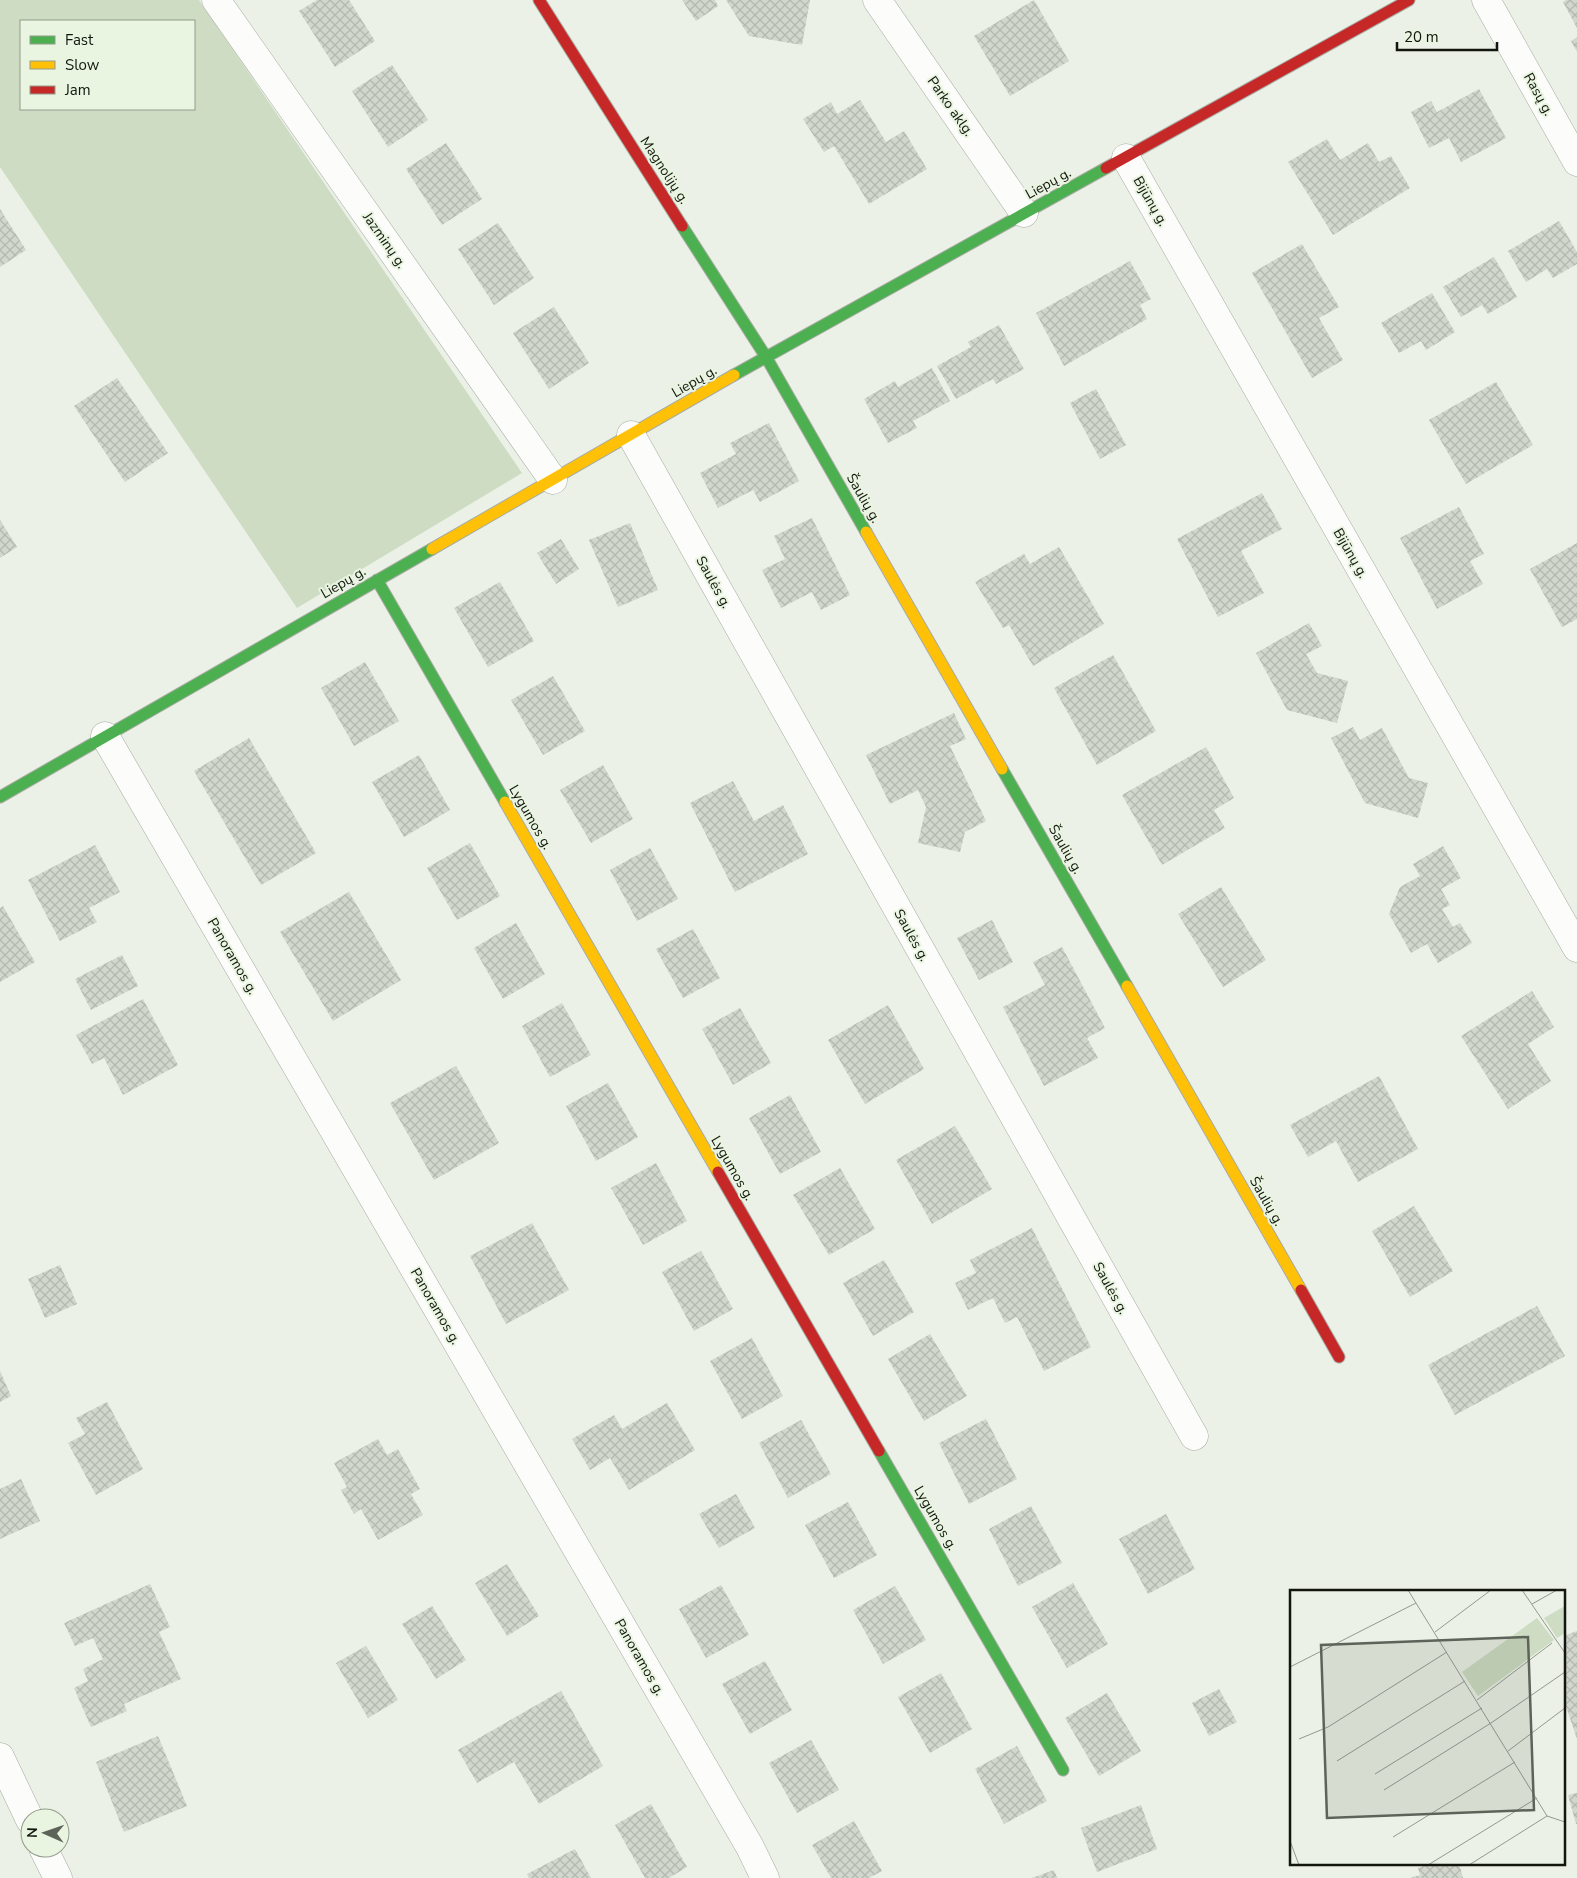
<svg xmlns="http://www.w3.org/2000/svg" width="1577" height="1878" font-family="'Nunito Sans',sans-serif">
  <style>
    .green { fill: #cddcc2; fill-rule: evenodd }
    .building { fill: url(#building-cross-hatch) }
    .lines { fill: none; stroke-linecap: round; stroke-linejoin: round }
    .street-casing { stroke: #a7aba3; stroke-width: 29 }
    .fast-casing { stroke: #a7aba3; stroke-width: 13 }
    .slow-casing { stroke: #a7aba3; stroke-width: 13 }
    .jam-casing { stroke: #a7aba3; stroke-width: 13 }
    .street { stroke: #fcfdfb; stroke-width: 28 }
    .fast { stroke: #4caf50; stroke-width: 11 }
    .slow { stroke: #ffc107; stroke-width: 11 }
    .jam { stroke: #c62828; stroke-width: 11 }
    .labels { text-anchor: middle; stroke-width: 4; stroke-linejoin: round; paint-order: stroke }
    .street-label { font-size: 14px; fill: #12160f; stroke: #eaf5e1 }
    .inset-road { fill: none; stroke: #949990; stroke-width: 1 }
    .view { fill: #5e635a; fill-opacity: 0.15; stroke: #5e635a; stroke-width: 2.5 }
    .inset-edge { fill: none; stroke: #12160f; stroke-width: 2.5 }
  </style>
  <defs>
    <pattern id="building-cross-hatch" width="8" height="8" patternUnits="userSpaceOnUse" patternTransform="scale(1.25)"><rect width="8" height="8" fill="#d2d7ce"/><path d="M0 0l8 8M0 8l8-8" fill="none" stroke="#b3b8b0"/></pattern>
  </defs>
  <rect width="100%" height="100%" fill="#ebf1e6"/>
  <!-- green -->
  <path class="green" d="M 0,0 L 199,0 L 522,473 L 297,608 L 0,167 ZM 21,21 L 194,21 L 194,109 L 21,109 Z"/>
  <!-- building -->
  <path class="building" d="M 317,0 L 349,0 L 375,41 L 335,67 L 299,11 Z
    M 682,0 L 715,0 L 718,6 L 696,21 Z
    M 726,0 L 810,0 L 802,45 L 749,36 Z
    M 1034,0 L 1069,61 L 1010,96 L 974,36 Z
    M 1566,0 L 1577,0 L 1577,28 L 1563,2 Z
    M 1577,37 L 1577,52 L 1571,41 Z
    M 392,65 L 428,120 L 388,147 L 352,91 Z
    M 1479,89 L 1506,138 L 1461,162 L 1449,138 L 1429,148 L 1411,112 L 1431,101 L 1437,112 Z
    M 860,100 L 886,142 L 904,131 L 927,169 L 869,204 L 834,146 L 824,152 L 803,119 L 831,102 L 837,114 Z
    M 1327,139 L 1340,160 L 1368,143 L 1379,162 L 1391,156 L 1410,188 L 1333,235 L 1288,162 Z
    M 446,143 L 482,199 L 442,225 L 406,169 Z
    M 0,209 L 26,250 L 0,267 Z
    M 1559,221 L 1577,252 L 1577,264 L 1553,278 L 1547,269 L 1526,282 L 1508,251 Z
    M 498,223 L 534,278 L 494,305 L 458,249 Z
    M 1302,244 L 1339,307 L 1319,318 L 1343,360 L 1312,378 L 1252,273 Z
    M 1494,257 L 1517,297 L 1488,314 L 1482,305 L 1461,317 L 1443,287 Z
    M 1130,261 L 1151,299 L 1140,305 L 1147,319 L 1064,366 L 1036,313 Z
    M 1432,293 L 1455,332 L 1426,350 L 1421,341 L 1399,353 L 1381,323 Z
    M 554,307 L 589,363 L 549,389 L 513,333 Z
    M 999,325 L 1024,369 L 996,384 L 993,379 L 956,399 L 937,366 L 971,347 L 968,342 Z
    M 932,368 L 950,401 L 913,421 L 917,428 L 888,443 L 864,399 L 895,381 L 898,387 Z
    M 117,378 L 168,453 L 125,482 L 74,406 Z
    M 1496,382 L 1533,445 L 1466,484 L 1429,420 Z
    M 1096,389 L 1126,445 L 1100,459 L 1070,403 Z
    M 769,423 L 799,481 L 760,502 L 753,490 L 718,508 L 700,473 L 736,454 L 730,443 Z
    M 1262,493 L 1282,529 L 1241,551 L 1264,593 L 1218,617 L 1177,539 Z
    M 1459,507 L 1484,554 L 1470,561 L 1483,584 L 1437,609 L 1400,538 Z
    M 812,518 L 850,595 L 821,610 L 812,592 L 781,608 L 762,570 L 785,559 L 774,536 Z
    M 0,520 L 17,547 L 0,558 Z
    M 630,523 L 658,590 L 618,607 L 589,540 Z
    M 561,539 L 579,569 L 556,584 L 537,553 Z
    M 1577,543 L 1577,619 L 1562,627 L 1530,569 Z
    M 1059,547 L 1104,624 L 1033,666 L 1009,625 L 1003,628 L 975,582 L 1024,554 L 1030,564 Z
    M 500,582 L 534,641 L 488,667 L 454,608 Z
    M 1309,623 L 1322,646 L 1306,654 L 1317,673 L 1348,681 L 1337,723 L 1287,710 L 1256,653 Z
    M 1113,655 L 1156,731 L 1097,765 L 1054,688 Z
    M 365,662 L 399,721 L 354,746 L 321,688 Z
    M 553,676 L 585,731 L 543,755 L 511,700 Z
    M 954,713 L 966,739 L 950,746 L 986,821 L 965,832 L 960,852 L 918,843 L 926,807 L 918,790 L 890,804 L 866,755 Z
    M 1353,727 L 1360,740 L 1382,728 L 1409,778 L 1428,783 L 1418,818 L 1365,803 L 1331,738 Z
    M 249,738 L 316,853 L 261,885 L 194,771 Z
    M 1206,747 L 1234,798 L 1214,810 L 1225,828 L 1162,865 L 1122,795 Z
    M 419,755 L 450,810 L 404,837 L 372,782 Z
    M 603,765 L 633,819 L 591,843 L 560,790 Z
    M 733,781 L 754,821 L 783,805 L 808,854 L 735,892 L 690,803 Z
    M 470,843 L 500,896 L 457,920 L 427,868 Z
    M 95,845 L 120,892 L 89,908 L 97,922 L 60,941 L 28,880 Z
    M 1443,846 L 1461,878 L 1441,889 L 1450,905 L 1442,909 L 1453,927 L 1460,923 L 1472,943 L 1438,963 L 1427,944 L 1411,953 L 1389,914 L 1400,887 L 1420,876 L 1413,864 Z
    M 650,848 L 678,899 L 637,921 L 610,870 Z
    M 1221,887 L 1266,960 L 1223,987 L 1178,914 Z
    M 349,892 L 401,980 L 333,1021 L 280,932 Z
    M 3,906 L 35,962 L 0,982 L 0,908 Z
    M 992,920 L 1013,962 L 979,980 L 957,938 Z
    M 516,923 L 545,974 L 503,999 L 474,948 Z
    M 693,929 L 720,978 L 683,998 L 656,949 Z
    M 1062,947 L 1105,1028 L 1087,1038 L 1098,1058 L 1044,1086 L 1003,1007 L 1045,985 L 1033,962 Z
    M 122,955 L 138,986 L 91,1010 L 75,979 Z
    M 1532,991 L 1554,1027 L 1528,1044 L 1551,1081 L 1508,1109 L 1461,1036 Z
    M 143,999 L 178,1065 L 123,1095 L 104,1058 L 92,1064 L 76,1035 Z
    M 562,1003 L 591,1055 L 550,1077 L 522,1026 Z
    M 888,1005 L 924,1069 L 865,1104 L 828,1040 Z
    M 740,1008 L 771,1063 L 733,1085 L 702,1029 Z
    M 456,1066 L 499,1143 L 434,1180 L 390,1103 Z
    M 1379,1076 L 1418,1149 L 1358,1182 L 1336,1141 L 1308,1157 L 1290,1125 Z
    M 608,1083 L 638,1137 L 596,1161 L 566,1106 Z
    M 790,1095 L 821,1152 L 780,1174 L 749,1118 Z
    M 955,1126 L 992,1189 L 932,1224 L 896,1160 Z
    M 656,1163 L 687,1221 L 643,1245 L 611,1188 Z
    M 840,1168 L 875,1229 L 829,1255 L 793,1195 Z
    M 1414,1206 L 1453,1271 L 1410,1297 L 1372,1231 Z
    M 532,1223 L 569,1290 L 506,1324 L 470,1256 Z
    M 1032,1228 L 1091,1347 L 1044,1371 L 1017,1317 L 1005,1323 L 993,1298 L 968,1310 L 955,1283 L 976,1273 L 970,1260 Z
    M 701,1251 L 733,1309 L 694,1331 L 662,1272 Z
    M 884,1260 L 914,1312 L 873,1336 L 843,1283 Z
    M 60,1265 L 77,1304 L 45,1318 L 28,1279 Z
    M 1537,1306 L 1565,1356 L 1455,1415 L 1428,1365 Z
    M 930,1334 L 967,1396 L 924,1421 L 888,1359 Z
    M 752,1338 L 783,1396 L 742,1419 L 710,1361 Z
    M 0,1371 L 11,1396 L 0,1402 Z
    M 107,1402 L 143,1469 L 96,1495 L 68,1443 L 85,1434 L 76,1418 Z
    M 667,1403 L 695,1450 L 629,1490 L 610,1458 L 590,1470 L 572,1439 L 614,1415 L 622,1429 Z
    M 986,1419 L 1017,1479 L 969,1504 L 939,1443 Z
    M 801,1420 L 831,1474 L 788,1498 L 759,1443 Z
    M 378,1439 L 387,1455 L 398,1449 L 420,1489 L 411,1494 L 423,1515 L 378,1540 L 361,1509 L 354,1514 L 341,1490 L 347,1487 L 334,1463 Z
    M 21,1479 L 40,1521 L 0,1539 L 0,1489 Z
    M 736,1494 L 755,1528 L 719,1548 L 699,1514 Z
    M 848,1502 L 877,1555 L 834,1578 L 805,1525 Z
    M 1031,1506 L 1062,1563 L 1018,1586 L 989,1529 Z
    M 1166,1514 L 1195,1569 L 1148,1594 L 1119,1539 Z
    M 507,1564 L 539,1616 L 507,1636 L 475,1583 Z
    M 1073,1583 L 1108,1644 L 1067,1668 L 1032,1607 Z
    M 150,1584 L 170,1627 L 159,1632 L 181,1679 L 124,1704 L 127,1711 L 91,1727 L 74,1688 L 88,1681 L 83,1669 L 103,1659 L 93,1638 L 75,1646 L 64,1623 Z
    M 721,1585 L 749,1635 L 706,1658 L 679,1609 Z
    M 895,1586 L 926,1640 L 883,1664 L 853,1610 Z
    M 432,1606 L 466,1660 L 436,1679 L 402,1624 Z
    M 1577,1631 L 1577,1739 L 1563,1698 L 1563,1636 Z
    M 366,1646 L 398,1700 L 368,1718 L 336,1663 Z
    M 765,1661 L 792,1710 L 750,1734 L 722,1684 Z
    M 941,1673 L 972,1729 L 930,1753 L 898,1697 Z
    M 1219,1689 L 1237,1722 L 1209,1736 L 1192,1703 Z
    M 561,1691 L 603,1766 L 539,1804 L 514,1762 L 477,1783 L 458,1750 Z
    M 1107,1693 L 1141,1751 L 1099,1776 L 1065,1718 Z
    M 158,1736 L 187,1806 L 124,1832 L 96,1762 Z
    M 811,1740 L 839,1790 L 797,1813 L 769,1763 Z
    M 1017,1746 L 1047,1801 L 1004,1824 L 975,1769 Z
    M 1577,1793 L 1577,1824 L 1576,1824 L 1568,1795 Z
    M 651,1804 L 687,1867 L 669,1878 L 645,1878 L 615,1825 Z
    M 1141,1805 L 1157,1849 L 1097,1872 L 1081,1828 Z
    M 854,1821 L 882,1871 L 869,1878 L 831,1878 L 812,1845 Z
    M 575,1849 L 591,1878 L 529,1878 L 527,1874 Z
    M 1430,1864 L 1459,1864 L 1463,1878 L 1410,1878 L 1420,1875 L 1418,1868 Z
    M 1054,1870 L 1057,1878 L 1032,1878 Z"/>
  <g class="lines">
    <defs>
      <path id="street" d="M 216,0 L 553,480
        M 877,0 L 1024,213
        M 1486,0 L 1577,162
        M 1126,158 L 1577,948
        M 631,435 L 1194,1436
        M 105,736 L 750,1847 L 765,1878
        M 0,1757 L 30,1820
        M 43,1848 L 58,1878"/>
      <path id="fast" d="M 682,226 L 766,357 L 866,532
        M 734,375 L 1106,168
        M 377,580 L 505,802
        M 1002,769 L 1127,986
        M 0,797 L 432,549
        M 879,1451 L 1063,1770"/>
      <path id="slow" d="M 866,532 L 1002,769
        M 432,549 L 734,375
        M 505,802 L 718,1172
        M 1127,986 L 1301,1290"/>
      <path id="jam" d="M 539,0 L 682,226
        M 1106,168 L 1409,0
        M 718,1172 L 879,1451
        M 1301,1290 L 1339,1357"/>
    </defs>
    <!-- street casing -->
    <use href="#street" class="street-casing"/>
    <!-- fast casing -->
    <use href="#fast" class="fast-casing"/>
    <!-- slow casing -->
    <use href="#slow" class="slow-casing"/>
    <!-- jam casing -->
    <use href="#jam" class="jam-casing"/>
    <!-- street -->
    <use href="#street" class="street"/>
    <!-- fast -->
    <use href="#fast" class="fast"/>
    <!-- slow -->
    <use href="#slow" class="slow"/>
    <!-- jam -->
    <use href="#jam" class="jam"/>
  </g>
  <g class="labels">
    <!-- street labels -->
    <g class="street-label">
      <text transform="translate(1539 94) rotate(61)" y="5">Rasų g.</text>
      <text transform="translate(951 106) rotate(55)" y="5">Parko aklg.</text>
      <text transform="translate(665 170) rotate(57)" y="5">Magnolijų g.</text>
      <text transform="translate(1048 183) rotate(-29)" y="5">Liepų g.</text>
      <text transform="translate(1151 201) rotate(60)" y="5">Bijūnų g.</text>
      <text transform="translate(385 240) rotate(55)" y="5">Jazminų g.</text>
      <text transform="translate(694 381) rotate(-30)" y="5">Liepų g.</text>
      <text transform="translate(864 498) rotate(60)" y="5">Šaulių g.</text>
      <text transform="translate(1351 553) rotate(60)" y="5">Bijūnų g.</text>
      <text transform="translate(343 582) rotate(-30)" y="5">Liepų g.</text>
      <text transform="translate(714 582) rotate(61)" y="5">Saulės g.</text>
      <text transform="translate(531 817) rotate(60)" y="5">Lygumos g.</text>
      <text transform="translate(1066 849) rotate(60)" y="5">Šaulių g.</text>
      <text transform="translate(912 935) rotate(61)" y="5">Saulės g.</text>
      <text transform="translate(233 956) rotate(60)" y="5">Panoramos g.</text>
      <text transform="translate(733 1168) rotate(60)" y="5">Lygumos g.</text>
      <text transform="translate(1267 1201) rotate(60)" y="5">Šaulių g.</text>
      <text transform="translate(1111 1288) rotate(61)" y="5">Saulės g.</text>
      <text transform="translate(436 1306) rotate(60)" y="5">Panoramos g.</text>
      <text transform="translate(936 1518) rotate(60)" y="5">Lygumos g.</text>
      <text transform="translate(640 1657) rotate(60)" y="5">Panoramos g.</text>
    </g>
  </g>
  <!-- overview -->
  <g transform="translate(1290 1590)">
    <rect width="275" height="275" fill="#ebf1e6"/>
    <path d="M 275,16 L 275,43 L 267,48 L 254,28 ZM 247,28 L 264,50 L 188,106 L 172,82 Z" fill="#cddcc2"/>
    <path class="inset-road" d="M 118,0 L 257,226 L 275,232M 232,0 L 275,63M 242,14 L 267,0M 145,42 L 201,0M 0,77 L 126,13M 187,110 L 262,53M 9,149 L 38,137 L 157,62M 218,161 L 275,118M 47,171 L 175,91M 85,184 L 192,118M 94,200 L 201,133 L 275,82M 103,247 L 225,172M 0,251 L 9,275M 138,275 L 247,208M 179,275 L 257,226"/>
    <path class="view" d="M 238,47 L 244,220 L 37,228 L 31,55 Z"/>
    <rect width="275" height="275" class="inset-edge"/>
  </g>
  <!-- legend -->
  <rect x="20" y="20" width="175" height="90" fill="#eaf5e1" stroke="#949c8d"/>
  <rect x="30" y="36" width="25" height="8" fill="#4caf50" stroke="#949c8d"/>
  <text x="65" y="45" font-size="15" fill="#12160f">Fast</text>
  <rect x="30" y="61" width="25" height="8" fill="#ffc107" stroke="#949c8d"/>
  <text x="65" y="70" font-size="15" fill="#12160f">Slow</text>
  <rect x="30" y="86" width="25" height="8" fill="#c62828" stroke="#949c8d"/>
  <text x="65" y="95" font-size="15" fill="#12160f">Jam</text>
  <!-- north arrow -->
  <g transform="translate(45 1833) rotate(272)"><circle r="24" fill="#eaf5e1" stroke="#949c8d"/>
  <path d="M0-4L9 19L0 12L-9 19Z" fill="#5e635a"/>
  <text y="-8" font-size="14" font-weight="bold" text-anchor="middle" fill="#12160f">N</text>
  </g>
  <!-- scale -->
  <path d="M1397 42v8h100v-8" fill="none" stroke="#12160f" stroke-width="2.5"/>
  <text x="1404" y="42" font-size="15" fill="#12160f" stroke="#eaf5e1" stroke-width="4" paint-order="stroke">20 m</text>
</svg>
